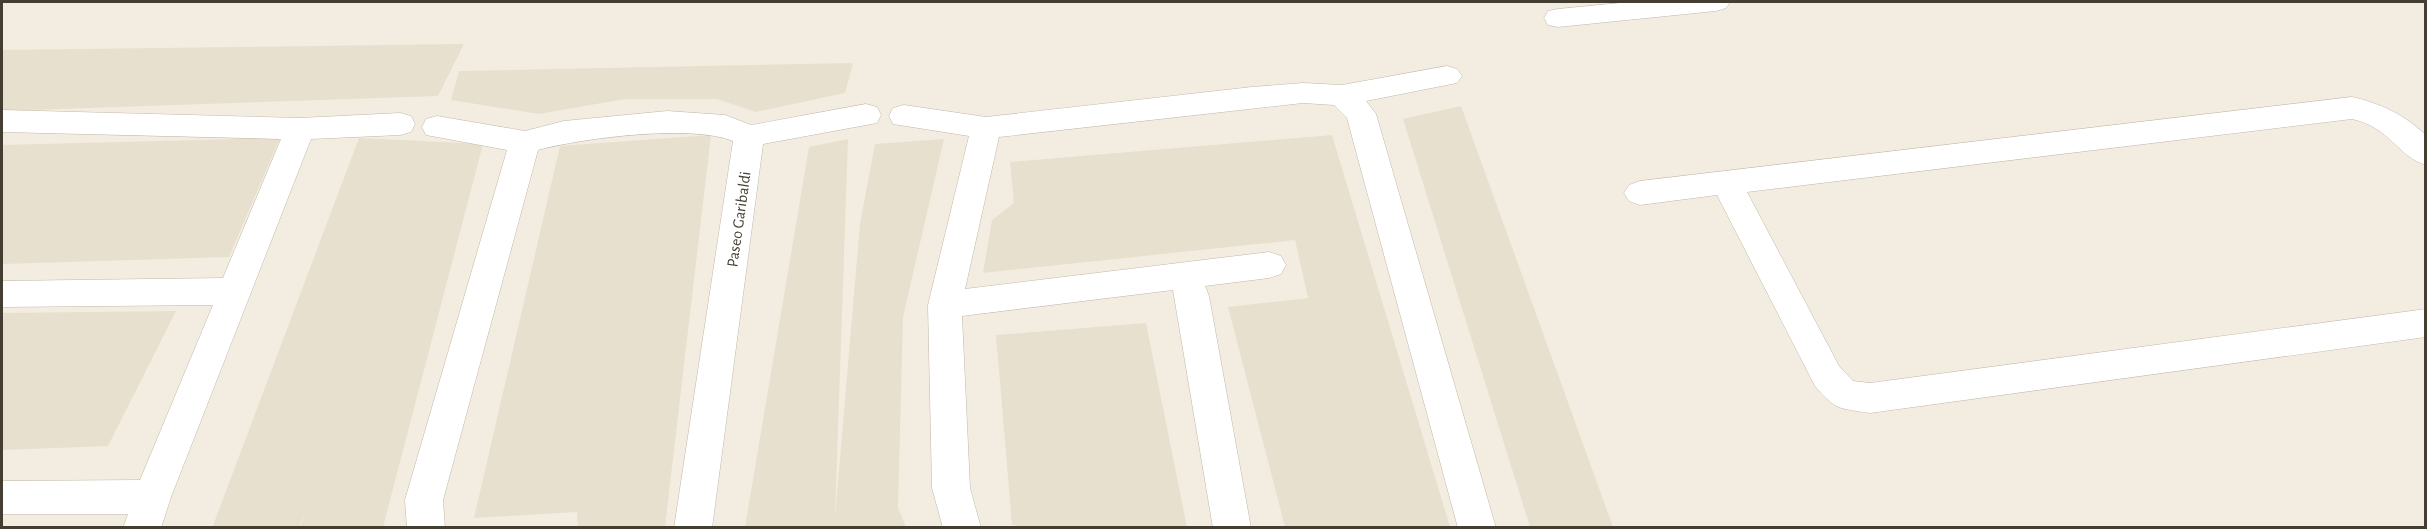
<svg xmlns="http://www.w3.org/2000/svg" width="2427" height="529" font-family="'Alegreya Sans',sans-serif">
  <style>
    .residential { fill: #e7e0ce }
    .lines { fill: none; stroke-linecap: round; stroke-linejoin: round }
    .minor-casing { stroke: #c1b8a6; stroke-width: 1 }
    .minor { fill: #fff; fill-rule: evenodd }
    .labels { text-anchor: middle; stroke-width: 4.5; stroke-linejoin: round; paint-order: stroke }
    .street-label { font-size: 16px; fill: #443d31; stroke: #fff }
  </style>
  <rect width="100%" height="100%" fill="#f3ede1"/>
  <!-- residential -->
  <path class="residential" d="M 464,44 L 438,96 L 2,111 L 2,50 Z
    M 853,63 L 845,93 L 756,112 L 717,99 L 625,99 L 539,114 L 451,100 L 459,71 Z
    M 1461,106 L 1613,527 L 1530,527 L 1403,119 Z
    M 711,135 L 665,527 L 578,527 L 577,512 L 474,518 L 560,146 Z
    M 1332,135 L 1450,527 L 1285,527 L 1228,307 L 1308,298 L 1295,240 L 983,273 L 992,220 L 1014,203 L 1010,162 Z
    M 280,138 L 229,257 L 2,264 L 2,145 Z
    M 359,138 L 483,144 L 383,527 L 301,527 L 305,512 L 300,527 L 212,528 Z
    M 848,139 L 835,517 L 860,224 L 875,144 L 944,139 L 903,317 L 898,508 L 906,527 L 745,527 L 809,147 Z
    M 176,311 L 108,446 L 2,450 L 2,313 Z
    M 1146,323 L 1187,527 L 1040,528 L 1012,525 L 996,335 Z"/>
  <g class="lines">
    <defs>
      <path id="minor" d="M 1630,2 L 1730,2 L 1726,8 L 1716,11 L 1558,27 L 1548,25 L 1544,18 L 1548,11 L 1558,9 Z
        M 1447,66 L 1457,69 L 1462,76 L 1457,83 L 1366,101 L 1376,114 L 1496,528 L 1458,528 L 1347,118 L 1334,105 L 1303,103 L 999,137 L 965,289 L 1269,252 L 1281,256 L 1286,265 L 1281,274 L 1269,278 L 1205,286 L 1209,296 L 1251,528 L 1213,528 L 1173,290 L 962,316 L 970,488 L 981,528 L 943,528 L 932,488 L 928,305 L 969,136 L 893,124 L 889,116 L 893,108 L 904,105 L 986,117 L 1252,87 L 1303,83 L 1342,85 Z
        M 2352,97 C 2382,104 2403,114 2426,135 L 2426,165 C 2398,157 2390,127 2352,119 L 1747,192 L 1839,366 L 1853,381 L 1870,383 L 2426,309 L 2426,337 L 1870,413 C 1839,408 1836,411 1815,386 L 1717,195 L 1640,205 L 1629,201 L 1624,193 L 1629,185 L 1640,181 Z
        M 866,104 L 877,107 L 881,115 L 877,123 L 763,144 L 712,528 L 674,528 L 733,141 C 691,124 583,138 538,150 L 443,500 L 445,528 L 407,528 L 405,500 L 507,150 L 426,135 L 422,127 L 426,119 L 437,116 L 525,131 L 564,121 L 667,111 L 725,115 L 751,125 Z
        M 2,110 L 300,118 L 400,113 L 411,116 L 415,124 L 411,132 L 400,135 L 311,139 L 171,497 L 161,528 L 123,528 L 128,514 L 2,514 L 2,481 L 140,480 L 213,305 L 2,307 L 2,281 L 223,278 L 281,139 L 2,132 Z"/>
    </defs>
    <!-- minor casing -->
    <use href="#minor" class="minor-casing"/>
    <!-- minor -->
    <use href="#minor" class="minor"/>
  </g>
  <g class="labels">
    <!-- street labels -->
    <g class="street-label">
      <text transform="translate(738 219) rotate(-82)" y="6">Paseo Garibaldi</text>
    </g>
  </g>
  <!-- border -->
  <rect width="2427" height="529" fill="none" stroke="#443d31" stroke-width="6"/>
</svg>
